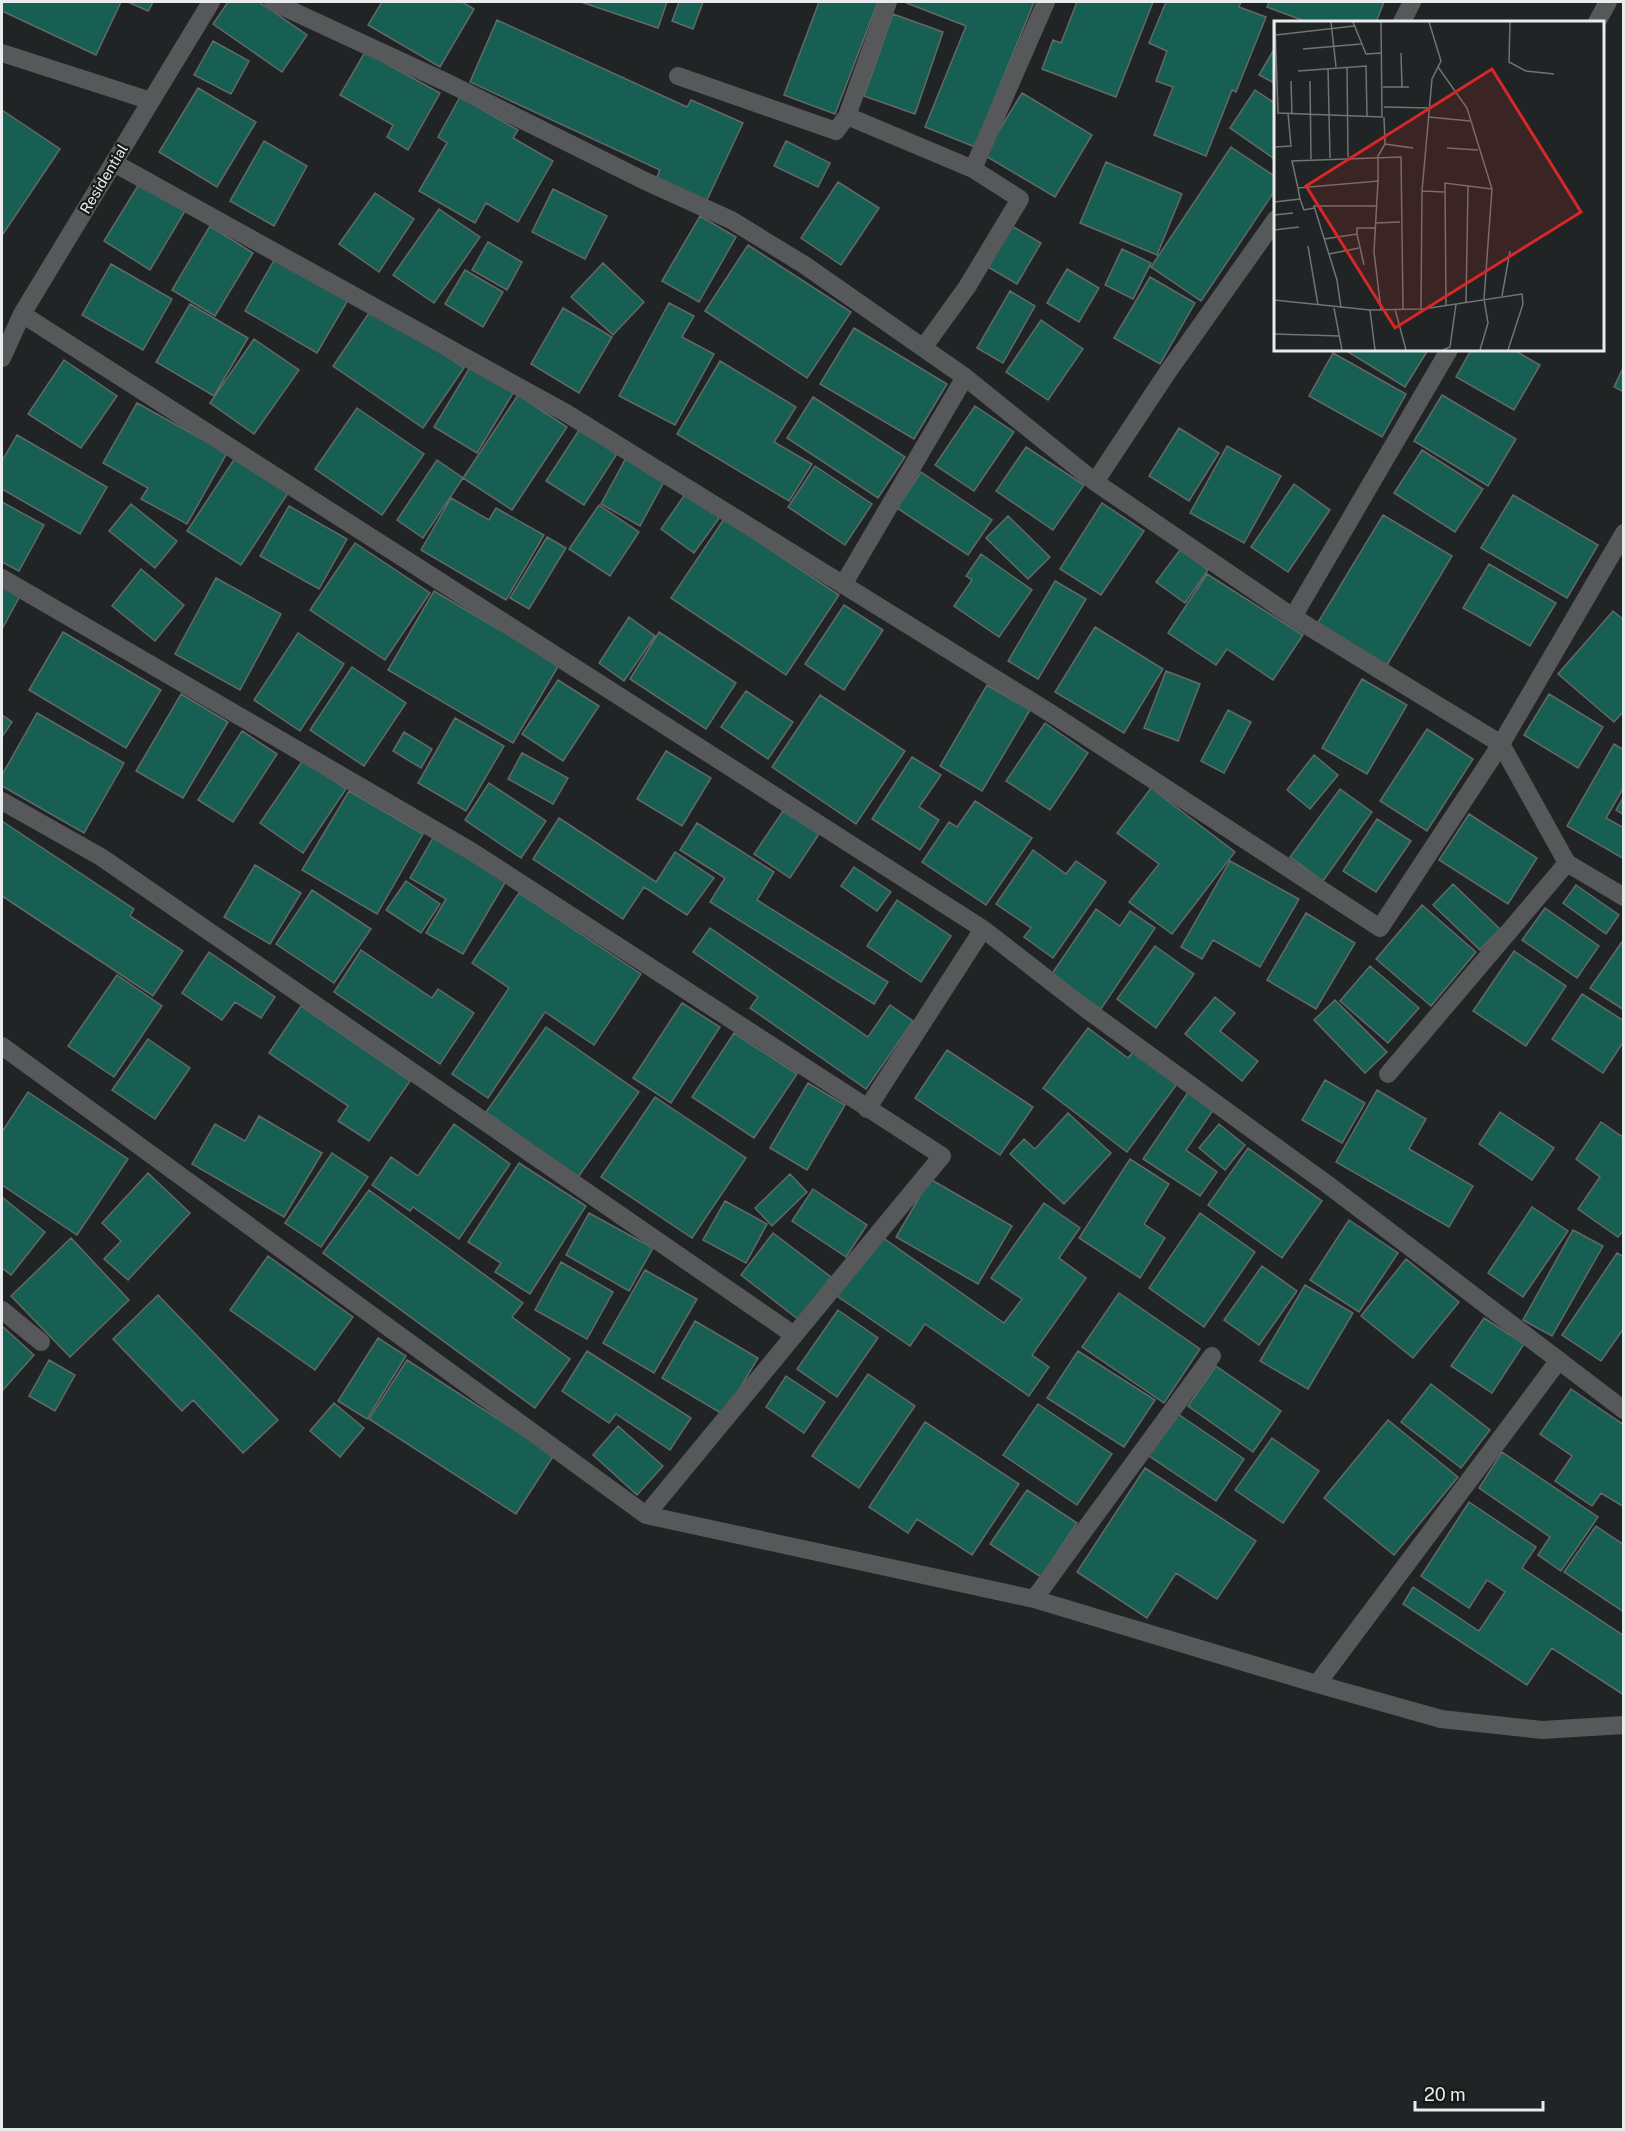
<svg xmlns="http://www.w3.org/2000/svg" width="1625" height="2131" font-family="'Public Sans',sans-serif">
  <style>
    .building { fill: #175f52; stroke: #646867; stroke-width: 1.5 }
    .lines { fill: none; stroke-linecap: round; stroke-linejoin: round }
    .minor { stroke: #575859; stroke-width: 18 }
    .labels { text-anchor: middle; stroke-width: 4.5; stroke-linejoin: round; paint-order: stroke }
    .street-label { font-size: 15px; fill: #e9ecec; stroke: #171a1a }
    .inset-road { fill: none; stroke: #707474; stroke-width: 1.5 }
    .view { fill: #d62828; fill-opacity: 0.15; stroke: #d62828; stroke-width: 3 }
    .inset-edge { fill: none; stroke: #e9ecec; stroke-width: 3 }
  </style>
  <rect width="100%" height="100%" fill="#202424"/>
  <!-- building -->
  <path class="building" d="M 2,2 L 121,2 L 96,55 L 2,11 Z
    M 128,2 L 153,2 L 148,11 Z
    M 228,2 L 259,2 L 307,35 L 282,72 L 213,24 Z
    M 382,2 L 462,2 L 474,9 L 440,67 L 368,25 Z
    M 581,2 L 667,2 L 658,28 Z
    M 679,2 L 703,2 L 693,29 L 672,21 Z
    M 819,2 L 878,2 L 835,114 L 784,95 Z
    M 904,2 L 1034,2 L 975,147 L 925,127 L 966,26 Z
    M 1077,2 L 1153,2 L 1116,97 L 1042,69 L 1053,40 L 1061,43 Z
    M 1166,2 L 1241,2 L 1239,7 L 1266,17 L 1236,92 L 1232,90 L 1206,156 L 1154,135 L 1173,87 L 1156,81 L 1167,51 L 1149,43 Z
    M 1269,2 L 1384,2 L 1376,22 L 1307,22 L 1267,7 Z
    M 893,14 L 943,32 L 915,114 L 864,96 Z
    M 497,20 L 687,107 L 691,100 L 743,123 L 706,202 L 656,179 L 660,170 L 470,82 Z
    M 213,41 L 249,61 L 231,94 L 194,75 Z
    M 1276,46 L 1276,84 L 1259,75 Z
    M 365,52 L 440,93 L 408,150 L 387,137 L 393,125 L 340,95 Z
    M 198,88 L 256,122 L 217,187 L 159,152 Z
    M 1255,90 L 1276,104 L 1276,160 L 1230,128 Z
    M 1022,93 L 1092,135 L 1055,197 L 984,155 Z
    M 460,97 L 518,130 L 513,138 L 553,161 L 518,222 L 486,203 L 475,223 L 419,191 L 447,143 L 438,137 Z
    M 2,110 L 60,149 L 3,234 L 2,233 Z
    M 264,141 L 307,166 L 274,226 L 230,201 Z
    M 786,141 L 830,163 L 818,187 L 774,166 Z
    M 1231,147 L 1276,177 L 1276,189 L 1201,301 L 1151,267 Z
    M 1106,162 L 1182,194 L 1157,255 L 1080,223 Z
    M 838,182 L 879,208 L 841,265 L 801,238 Z
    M 139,184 L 185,211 L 150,270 L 104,241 Z
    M 553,189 L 607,216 L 585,259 L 532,232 Z
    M 375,193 L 414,219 L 379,272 L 339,244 Z
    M 439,209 L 480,237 L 434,303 L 393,275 Z
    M 700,216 L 736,237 L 699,302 L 662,281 Z
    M 1010,225 L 1041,243 L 1017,284 L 986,266 Z
    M 210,226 L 253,253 L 215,316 L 172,290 Z
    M 488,242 L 522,262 L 507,290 L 472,270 Z
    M 748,245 L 851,312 L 807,378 L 705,311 Z
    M 1122,249 L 1151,263 L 1133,299 L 1105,285 Z
    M 276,257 L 348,300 L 317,353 L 245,311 Z
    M 603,263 L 644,302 L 613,335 L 571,297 Z
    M 111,264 L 172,299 L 143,350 L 82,315 Z
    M 1067,269 L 1099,288 L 1079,322 L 1047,303 Z
    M 465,270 L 503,292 L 483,327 L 445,304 Z
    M 1150,277 L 1195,303 L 1160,364 L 1114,338 Z
    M 1010,291 L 1035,306 L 1003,363 L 977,348 Z
    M 669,303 L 694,316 L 682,337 L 714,354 L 675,425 L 619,396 Z
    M 190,304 L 248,338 L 214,396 L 156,362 Z
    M 373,307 L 464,368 L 423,428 L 333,366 Z
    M 563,308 L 612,337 L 579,393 L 531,364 Z
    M 1041,320 L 1083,349 L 1048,400 L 1006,372 Z
    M 854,328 L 947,384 L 914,439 L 820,384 Z
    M 254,339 L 299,370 L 254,434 L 210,403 Z
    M 1345,350 L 1428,350 L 1405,387 Z
    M 1471,350 L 1514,350 L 1540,365 L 1514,410 L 1456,377 Z
    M 1333,353 L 1406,394 L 1382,437 L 1309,396 Z
    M 64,360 L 117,396 L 81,448 L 28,414 Z
    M 720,361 L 796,407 L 774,442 L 812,464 L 789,501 L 677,434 Z
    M 472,364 L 515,390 L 477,453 L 434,427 Z
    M 1624,366 L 1624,392 L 1614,387 Z
    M 518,395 L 567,427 L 512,510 L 463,478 Z
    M 1442,395 L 1516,439 L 1488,486 L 1414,441 Z
    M 813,397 L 905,457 L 878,498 L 787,438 Z
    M 137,403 L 227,453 L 187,524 L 141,499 L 148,488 L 103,463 Z
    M 975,406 L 1014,432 L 974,491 L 935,465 Z
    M 357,408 L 424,454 L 382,515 L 315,469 Z
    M 583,424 L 620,449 L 584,505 L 546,481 Z
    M 1179,428 L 1219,453 L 1189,501 L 1149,476 Z
    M 17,435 L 107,487 L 80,534 L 2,489 L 2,461 Z
    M 1227,446 L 1281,476 L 1244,543 L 1190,513 Z
    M 1026,447 L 1084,485 L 1053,530 L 996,491 Z
    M 1422,450 L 1483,489 L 1455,532 L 1394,493 Z
    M 235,458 L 288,493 L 241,565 L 187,531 Z
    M 626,458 L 665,480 L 640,526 L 601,504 Z
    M 437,460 L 463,478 L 423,538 L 397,520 Z
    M 815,466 L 872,504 L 845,545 L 788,507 Z
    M 921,472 L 992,520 L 968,555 L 897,508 Z
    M 1294,484 L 1330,510 L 1288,572 L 1251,547 Z
    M 686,493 L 720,517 L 694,553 L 661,529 Z
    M 1513,495 L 1598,545 L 1567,598 L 1481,548 Z
    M 451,498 L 489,520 L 496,508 L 544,535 L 506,600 L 421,550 Z
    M 2,502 L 44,525 L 19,571 L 2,562 Z
    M 1102,503 L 1144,531 L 1101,595 L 1060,569 Z
    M 131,504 L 177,541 L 155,568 L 109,531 Z
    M 599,505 L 639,532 L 610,576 L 569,549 Z
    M 289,506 L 347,539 L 319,589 L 260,556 Z
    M 1383,515 L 1452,556 L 1387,665 L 1317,624 Z
    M 1008,516 L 1050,557 L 1028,579 L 986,538 Z
    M 724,519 L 839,595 L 786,675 L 671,598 Z
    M 547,537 L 566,548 L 529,609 L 510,598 Z
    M 355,543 L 430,593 L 385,660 L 310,610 Z
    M 1180,550 L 1208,570 L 1185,603 L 1156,582 Z
    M 981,554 L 1032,590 L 999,637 L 954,606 L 972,580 L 966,576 Z
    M 1489,564 L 1556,603 L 1530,646 L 1463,608 Z
    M 141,569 L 184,605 L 155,641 L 112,606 Z
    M 1207,574 L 1303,635 L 1273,680 L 1227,649 L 1216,665 L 1168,633 Z
    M 216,578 L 281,614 L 240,690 L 175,654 Z
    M 1055,581 L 1086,599 L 1038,679 L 1008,661 Z
    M 2,584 L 21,594 L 2,629 Z
    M 434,591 L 559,665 L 513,743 L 388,670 Z
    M 844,605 L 883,630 L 844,690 L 805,664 Z
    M 1613,611 L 1624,620 L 1624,711 L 1614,722 L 1558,674 Z
    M 629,617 L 655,636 L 624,681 L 599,663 Z
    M 1095,627 L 1163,669 L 1124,733 L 1055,692 Z
    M 63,632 L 161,690 L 126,748 L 29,690 Z
    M 659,632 L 736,683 L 706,729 L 630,679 Z
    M 298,633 L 344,664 L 300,731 L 254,700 Z
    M 352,667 L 406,703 L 364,766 L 310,730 Z
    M 1166,671 L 1200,684 L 1178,741 L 1144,728 Z
    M 1362,679 L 1407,705 L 1367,774 L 1322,748 Z
    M 558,680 L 599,706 L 563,761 L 522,734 Z
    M 987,685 L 1030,710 L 982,791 L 940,766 Z
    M 746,691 L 793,722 L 768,759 L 721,727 Z
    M 181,694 L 228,722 L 183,798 L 136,771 Z
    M 1549,694 L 1603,727 L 1578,768 L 1524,735 Z
    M 820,695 L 905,751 L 856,824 L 772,767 Z
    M 1228,710 L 1251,722 L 1224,773 L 1201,761 Z
    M 37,713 L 124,763 L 84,833 L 2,786 L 2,775 Z
    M 2,715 L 12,722 L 2,737 Z
    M 455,718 L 504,746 L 466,811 L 418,783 Z
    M 1045,723 L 1088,753 L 1050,810 L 1006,781 Z
    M 1427,729 L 1473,759 L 1427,831 L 1380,801 Z
    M 242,731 L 277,754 L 233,822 L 198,800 Z
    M 404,732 L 432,749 L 421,768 L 393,751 Z
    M 1614,744 L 1624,750 L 1624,787 L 1606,818 L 1624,828 L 1624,859 L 1567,826 Z
    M 666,751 L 711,778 L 682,826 L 637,799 Z
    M 522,753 L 568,778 L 553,804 L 508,779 Z
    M 1314,755 L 1338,775 L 1310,809 L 1287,790 Z
    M 912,757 L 941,775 L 919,807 L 939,820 L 920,850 L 872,819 Z
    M 303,760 L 346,789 L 303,853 L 260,823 Z
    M 489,783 L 546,821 L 521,858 L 465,820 Z
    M 1151,788 L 1235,852 L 1172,934 L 1129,902 L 1159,864 L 1117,833 Z
    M 1340,789 L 1372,812 L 1323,881 L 1290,857 Z
    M 349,791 L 423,834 L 377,914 L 302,870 Z
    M 1624,796 L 1624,815 L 1616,810 Z
    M 975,801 L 1032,838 L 986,905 L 922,862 L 949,822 L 957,827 Z
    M 783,811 L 819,834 L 790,878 L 754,854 Z
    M 1469,814 L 1537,858 L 1508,904 L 1439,860 Z
    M 559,818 L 656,882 L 675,852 L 714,878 L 687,915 L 644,887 L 623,919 L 533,859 Z
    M 1377,819 L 1411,841 L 1376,892 L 1343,871 Z
    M 2,821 L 134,909 L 130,916 L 183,951 L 153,996 L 2,896 Z
    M 697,823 L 774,872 L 757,900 L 888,982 L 874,1004 L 710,902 L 725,878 L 680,850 Z
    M 433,838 L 506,881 L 463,954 L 426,933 L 446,899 L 410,878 Z
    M 1033,850 L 1066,874 L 1076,861 L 1106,882 L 1053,958 L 1024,937 L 1031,928 L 996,904 Z
    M 1230,861 L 1299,899 L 1260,967 L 1213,940 L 1202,959 L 1181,947 Z
    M 255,865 L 301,893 L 270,944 L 224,917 Z
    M 854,867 L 891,892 L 877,911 L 841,886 Z
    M 406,881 L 440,904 L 421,933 L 386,910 Z
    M 1453,884 L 1500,929 L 1480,950 L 1433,905 Z
    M 1576,885 L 1619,915 L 1606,934 L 1563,903 Z
    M 312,890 L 371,929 L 334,983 L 276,944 Z
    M 519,893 L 641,974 L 594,1045 L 545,1012 L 488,1098 L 452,1074 L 509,988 L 472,963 Z
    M 897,900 L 951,936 L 921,982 L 867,946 Z
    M 1422,905 L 1476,952 L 1431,1006 L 1376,959 Z
    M 1545,908 L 1599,946 L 1577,978 L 1522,940 Z
    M 1096,909 L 1120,926 L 1130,911 L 1155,928 L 1101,1009 L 1051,975 Z
    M 1306,913 L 1355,943 L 1316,1009 L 1267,980 Z
    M 710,928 L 868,1037 L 890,1005 L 913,1021 L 866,1089 L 750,1008 L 758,997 L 693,952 Z
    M 1624,939 L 1624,1010 L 1590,988 Z
    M 1155,946 L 1194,974 L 1156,1028 L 1117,999 Z
    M 361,950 L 432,998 L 438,989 L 474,1013 L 440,1064 L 334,992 Z
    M 1514,951 L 1566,986 L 1526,1046 L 1473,1011 Z
    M 209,952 L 275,997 L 261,1018 L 235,1002 L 222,1020 L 182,993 Z
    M 1370,966 L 1419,1008 L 1388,1043 L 1340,1001 Z
    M 117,975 L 162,1006 L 114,1077 L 68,1046 Z
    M 1582,994 L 1624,1021 L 1624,1041 L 1603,1073 L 1552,1039 Z
    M 1215,997 L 1235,1013 L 1220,1031 L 1258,1061 L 1242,1081 L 1185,1034 Z
    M 1335,1000 L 1387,1052 L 1365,1073 L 1314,1020 Z
    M 682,1003 L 720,1027 L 671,1103 L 633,1078 Z
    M 301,1006 L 410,1081 L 369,1141 L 338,1121 L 348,1106 L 269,1053 Z
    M 546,1027 L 639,1092 L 578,1177 L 486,1112 Z
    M 1088,1028 L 1128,1058 L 1134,1051 L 1177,1084 L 1127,1152 L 1043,1088 Z
    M 734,1033 L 797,1074 L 754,1138 L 692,1097 Z
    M 148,1039 L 190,1068 L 155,1119 L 112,1090 Z
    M 947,1050 L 1033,1107 L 1000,1155 L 915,1098 Z
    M 1325,1080 L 1365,1103 L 1342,1143 L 1302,1120 Z
    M 808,1083 L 845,1105 L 807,1170 L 770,1148 Z
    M 1377,1090 L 1426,1119 L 1409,1149 L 1473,1186 L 1449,1227 L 1336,1162 Z
    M 1189,1091 L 1214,1109 L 1186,1150 L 1217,1172 L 1200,1196 L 1143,1159 Z
    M 28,1092 L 128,1159 L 77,1235 L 2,1185 L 2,1132 Z
    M 655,1097 L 746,1158 L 692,1238 L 601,1177 Z
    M 1500,1112 L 1554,1148 L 1532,1180 L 1479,1144 Z
    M 1068,1113 L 1111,1153 L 1064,1204 L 1010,1154 L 1024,1139 L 1035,1149 Z
    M 259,1116 L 322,1153 L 284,1217 L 192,1164 L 215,1124 L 245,1141 Z
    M 1601,1122 L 1624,1138 L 1624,1230 L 1618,1237 L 1578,1209 L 1600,1177 L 1576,1159 Z
    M 454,1124 L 510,1164 L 459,1239 L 413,1207 L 410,1211 L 372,1185 L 391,1157 L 418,1176 Z
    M 1219,1124 L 1245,1145 L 1225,1170 L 1199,1148 Z
    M 1248,1148 L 1322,1201 L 1282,1258 L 1208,1205 Z
    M 332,1153 L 368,1177 L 321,1247 L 285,1223 Z
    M 1130,1159 L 1169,1184 L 1144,1224 L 1165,1238 L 1140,1278 L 1079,1238 Z
    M 519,1163 L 586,1206 L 530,1294 L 495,1272 L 501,1263 L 468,1242 Z
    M 148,1173 L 190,1213 L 128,1280 L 104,1259 L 121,1241 L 102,1223 Z
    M 790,1174 L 807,1192 L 772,1226 L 755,1208 Z
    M 930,1179 L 1012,1226 L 978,1284 L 896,1237 Z
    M 813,1189 L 867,1225 L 846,1257 L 792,1221 Z
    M 369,1190 L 523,1303 L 512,1317 L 570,1359 L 535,1408 L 323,1253 Z
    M 2,1197 L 45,1232 L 11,1275 L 2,1268 Z
    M 725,1201 L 767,1224 L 746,1263 L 703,1240 Z
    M 1044,1203 L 1080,1228 L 1059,1258 L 1086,1278 L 1032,1355 L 1049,1367 L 1029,1396 L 925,1324 L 910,1346 L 837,1296 L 879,1235 L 1004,1323 L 1022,1299 L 991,1278 Z
    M 1532,1207 L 1568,1231 L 1523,1297 L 1488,1273 Z
    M 589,1213 L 653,1248 L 629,1291 L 566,1255 Z
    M 1200,1213 L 1255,1252 L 1204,1327 L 1149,1288 Z
    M 1349,1220 L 1398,1253 L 1359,1312 L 1310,1280 Z
    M 1573,1230 L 1603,1246 L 1552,1336 L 1523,1320 Z
    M 773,1233 L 831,1277 L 799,1320 L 741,1275 Z
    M 71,1238 L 129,1300 L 70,1357 L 11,1296 Z
    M 1617,1253 L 1624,1257 L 1624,1328 L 1601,1361 L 1562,1335 Z
    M 268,1256 L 353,1317 L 315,1370 L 230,1310 Z
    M 1406,1259 L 1459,1302 L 1413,1358 L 1361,1316 Z
    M 561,1262 L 613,1292 L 587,1339 L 535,1310 Z
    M 1262,1266 L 1297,1291 L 1259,1345 L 1224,1320 Z
    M 645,1270 L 697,1299 L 654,1373 L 603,1343 Z
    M 1305,1285 L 1353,1313 L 1308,1389 L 1260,1361 Z
    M 1119,1293 L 1200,1349 L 1164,1403 L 1082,1347 Z
    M 158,1295 L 278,1420 L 243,1453 L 193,1400 L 182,1411 L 113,1339 Z
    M 838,1310 L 878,1338 L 837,1397 L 797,1369 Z
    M 1484,1318 L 1524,1344 L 1492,1393 L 1451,1366 Z
    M 695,1321 L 758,1358 L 724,1415 L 662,1378 Z
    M 2,1326 L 34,1355 L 3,1390 L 2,1388 Z
    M 378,1338 L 406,1356 L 367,1419 L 338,1401 Z
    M 587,1351 L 691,1418 L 670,1450 L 616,1414 L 609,1423 L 562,1391 Z
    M 1078,1351 L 1155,1400 L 1124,1447 L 1047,1398 Z
    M 49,1360 L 75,1375 L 55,1411 L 29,1396 Z
    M 407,1360 L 554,1455 L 516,1514 L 369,1419 Z
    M 1216,1366 L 1281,1411 L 1253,1452 L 1188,1406 Z
    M 868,1374 L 915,1406 L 859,1488 L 812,1456 Z
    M 786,1376 L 825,1402 L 804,1433 L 766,1407 Z
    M 1431,1384 L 1490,1430 L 1461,1468 L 1401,1422 Z
    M 1571,1389 L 1624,1425 L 1624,1507 L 1601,1493 L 1592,1506 L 1555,1481 L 1572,1456 L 1540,1434 Z
    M 334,1403 L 364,1428 L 340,1457 L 310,1431 Z
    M 1038,1404 L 1112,1454 L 1077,1505 L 1003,1455 Z
    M 1178,1414 L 1244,1459 L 1216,1501 L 1149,1456 Z
    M 1388,1420 L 1458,1477 L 1394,1555 L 1324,1498 Z
    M 925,1422 L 1019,1484 L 972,1555 L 917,1519 L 908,1533 L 869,1507 Z
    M 618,1426 L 663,1466 L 637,1495 L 593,1455 Z
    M 1272,1438 L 1319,1471 L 1283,1523 L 1235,1490 Z
    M 1502,1452 L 1598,1517 L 1561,1571 L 1538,1555 L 1550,1537 L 1479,1488 Z
    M 1145,1468 L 1256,1541 L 1217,1599 L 1176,1573 L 1147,1618 L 1077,1572 Z
    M 1027,1490 L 1077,1523 L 1041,1577 L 990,1544 Z
    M 1469,1502 L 1536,1547 L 1522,1568 L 1624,1636 L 1624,1695 L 1552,1648 L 1527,1685 L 1403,1604 L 1413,1587 L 1479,1631 L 1505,1592 L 1487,1580 L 1469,1608 L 1421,1576 Z
    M 1596,1526 L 1624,1545 L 1624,1612 L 1564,1572 Z"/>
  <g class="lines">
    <!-- minor -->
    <path class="minor" d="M 273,2 L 450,84 L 643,180 L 731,220 L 803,264 L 965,377 L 1095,482 L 1293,617 L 1449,350
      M 1402,22 L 1412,2
      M 1597,22 L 1608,2
      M 2,53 L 151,101
      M 678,76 L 836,131 L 847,116 L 973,169 L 1046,2
      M 847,116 L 888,2
      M 114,163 L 566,413 L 1052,714 L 1380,928 L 1501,744 L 1624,533
      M 22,314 L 983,929 L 1086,1009 L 1327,1184 L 1624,1410
      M 923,348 L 967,287 L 1020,199 L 973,169
      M 2,358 L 22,314 L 211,2
      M 1095,482 L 1167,373 L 1276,219
      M 2,578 L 471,851 L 942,1156 L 646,1515
      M 843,585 L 965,377
      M 1293,617 L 1501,744 L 1567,863
      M 2,801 L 101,857 L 794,1335
      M 2,1046 L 646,1515 L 1034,1599 L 1317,1684 L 1441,1719 L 1542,1730 L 1624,1725
      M 1388,1074 L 1567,863 L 1624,897
      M 867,1109 L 983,929
      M 2,1310 L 41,1342
      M 1034,1599 L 1212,1356
      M 1317,1684 L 1559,1360"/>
  </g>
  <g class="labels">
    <!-- street labels -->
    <g class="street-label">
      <text transform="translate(104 179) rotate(-59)" y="5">Residential</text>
    </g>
  </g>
  <!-- overview -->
  <g transform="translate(1274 21)">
    <rect width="330" height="330" fill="#202424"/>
    <path class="inset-road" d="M 1,1 L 4,92 L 108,96 L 107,1M 57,1 L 62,46M 79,1 L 92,33 L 108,32M 155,1 L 167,40 L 164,46 L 193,87 L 218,168 L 210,278 L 214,302 L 206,329M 236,1 L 235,41 L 252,50 L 280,53M 2,14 L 80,5M 29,28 L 87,23M 127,32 L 128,66M 73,46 L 74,136M 54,47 L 56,137M 24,50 L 92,45 L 93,95M 17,60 L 18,93M 36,60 L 37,138M 109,66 L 135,66M 110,86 L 156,87M 110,96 L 111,123 L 139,127M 155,96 L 196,100M 0,126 L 17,125 L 14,92M 173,127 L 204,129M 104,160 L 104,135 L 111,123M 148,170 L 170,171M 26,178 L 30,189 L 40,187M 0,181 L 26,178 L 24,167M 0,194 L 19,192M 101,202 L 126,201M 0,209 L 25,206M 83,213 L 83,207 L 101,207M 50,218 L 83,213 L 90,244M 34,225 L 44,284M 55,233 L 85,227M 228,275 L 236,230M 0,279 L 96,289 L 149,288 L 248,273 L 249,283 L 234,329M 192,281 L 194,165M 172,284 L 171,162 L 218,168M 60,287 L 68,329M 67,287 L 63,259 L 40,185 L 103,185M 121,288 L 132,329M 147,288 L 148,170 L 158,58 L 164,46M 96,289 L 101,329M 107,289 L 100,231 L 104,160 L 24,167 L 18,140 L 127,136 L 129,288M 0,313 L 66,315M 169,329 L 176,326 L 182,283"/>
    <path class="view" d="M 218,48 L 307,191 L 121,307 L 32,165 Z"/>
    <rect width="330" height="330" class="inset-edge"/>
  </g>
  <!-- border -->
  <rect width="1625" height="2131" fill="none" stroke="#e9ecec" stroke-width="6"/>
  <!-- scale -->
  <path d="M1415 2101v9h128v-9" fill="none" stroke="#e9ecec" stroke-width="3"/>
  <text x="1424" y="2101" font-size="18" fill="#e9ecec" stroke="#171a1a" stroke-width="4.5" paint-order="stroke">20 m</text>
</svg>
